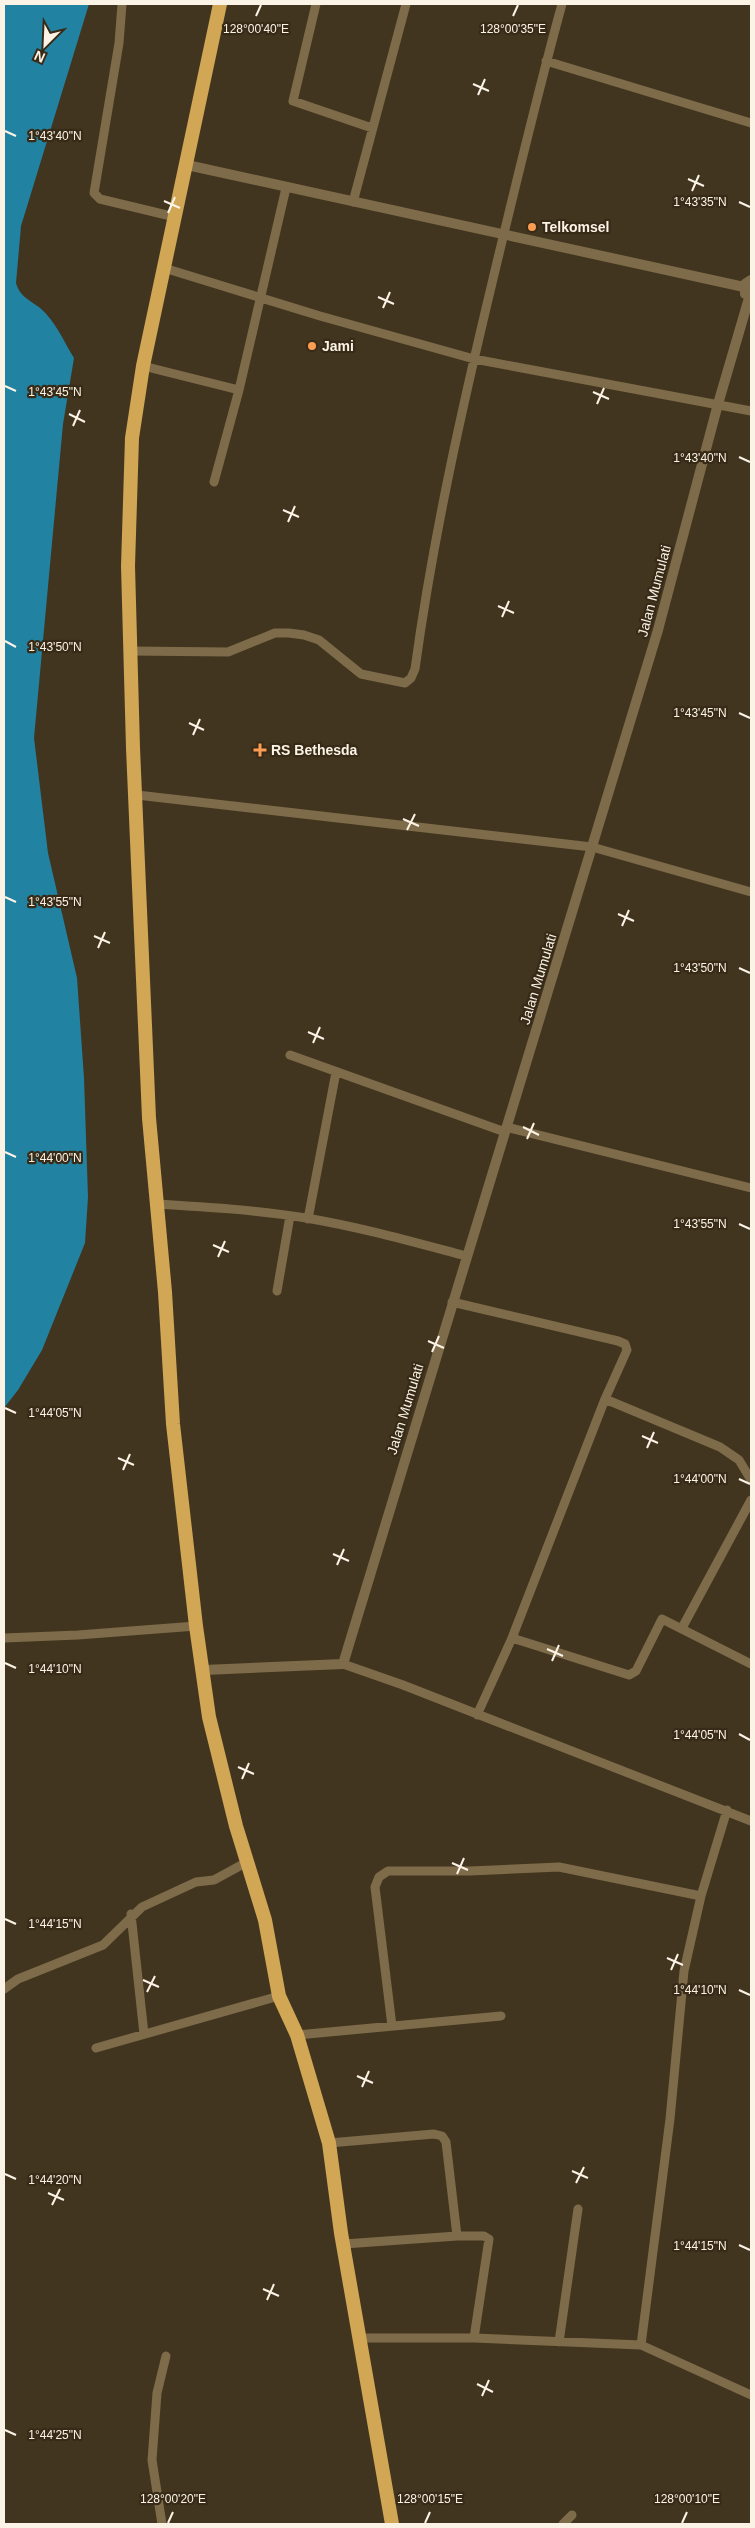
<svg xmlns="http://www.w3.org/2000/svg" width="755" height="2528" font-family="Helvetica,sans-serif">
  <style>
    .water { fill: #2282a1 }
    .lines { fill: none; stroke-linecap: round; stroke-linejoin: round }
    .minor { stroke: #7e6b49; stroke-width: 9 }
    .tertiary { stroke: #7e6b49; stroke-width: 10 }
    .trunk { stroke: #d1a654; stroke-width: 14 }
    .ticks { fill: none; stroke: #fbf3e6; stroke-width: 2 }
    .poi-dot { fill: #fc9d54; stroke: #372a16; stroke-width: 2 }
    .labels { text-anchor: middle; stroke-width: 4.5; stroke-linejoin: round; paint-order: stroke }
    .poi-label { font-size: 14px; font-weight: bold; fill: #fbf3e6; stroke: #372a16; text-anchor: start }
    .street-label { font-size: 14px; fill: #fbf3e6; stroke: #372a16 }
    .ticks-label { font-size: 12px; text-anchor: middle; fill: #fbf3e6; stroke: #372a16; stroke-width: 4.5; stroke-linejoin: round; paint-order: stroke }
  </style>
  <rect width="100%" height="100%" fill="#423520"/>
  <!-- water -->
  <path class="water" d="M 4,4 L 89,4 L 21,226 L 16,283 C 20,297 30,300 40,308 C 55,320 64,342 74,358 L 63,424 L 34,738 L 48,853 L 77,978 L 84,1078 L 88,1197 L 85,1243 L 42,1350 L 18,1390 L 4,1408 Z"/>
  <g class="lines">
    <!-- minor -->
    <path class="minor" d="M 122,4 L 119,43 L 94,193 L 100,199 L 175,217
      M 316,4 L 293,101 L 372,128
      M 546,61 L 751,123
      M 353,202 L 406,4
      M 164,268 L 320,316 L 474,359 L 751,411
      M 143,366 L 239,390
      M 214,482 L 239,390 L 286,188
      M 130,651 L 228,652 L 275,633 L 289,633 L 304,635 L 319,640 L 361,674 L 405,683 L 411,678 L 415,669 C 433,537 462,408 493,279 C 515,187 537,95 562,4
      M 137,795 L 592,847 L 751,892
      M 290,1055 L 505,1132
      M 506,1127 L 751,1188
      M 157,1204 C 207,1207 257,1210 306,1218 C 360,1227 413,1242 466,1256
      M 308,1219 L 336,1072
      M 277,1291 L 290,1216
      M 452,1302 L 618,1341 L 625,1344 L 627,1350 L 605,1399 L 512,1638 L 477,1715
      M 605,1399 L 720,1447 L 739,1460 L 751,1480
      M 682,1628 L 751,1500
      M 4,1638 L 78,1635 L 196,1626
      M 512,1638 L 629,1675 L 636,1671 L 662,1619 L 751,1664
      M 343,1664 L 403,1685 L 751,1821
      M 131,1914 L 144,2034
      M 4,1989 L 18,1979 L 103,1945 L 142,1907 L 196,1882 L 214,1880 L 247,1862
      M 392,2026 L 375,1887 L 379,1877 L 388,1871 L 470,1871 L 559,1867 L 701,1896
      M 297,2035 L 501,2016
      M 96,2048 L 279,1996
      M 329,2143 L 434,2134 L 442,2136 L 446,2142 L 457,2236 L 344,2244
      M 457,2236 L 484,2236 L 489,2239 L 474,2338
      M 360,2338 L 474,2338 L 641,2345 L 670,2119 L 684,1971 L 701,1896 L 727,1810
      M 559,2342 L 578,2209
      M 641,2345 L 751,2395
      M 162,2524 L 152,2460 L 157,2393 L 166,2356
      M 563,2524 L 572,2515"/>
    <!-- tertiary -->
    <path class="tertiary" d="M 187,165 L 744,287
      M 745,294 L 745,284 L 751,280
      M 204,1670 L 343,1664 L 658,630 L 718,404 L 749,298"/>
    <!-- trunk -->
    <path class="trunk" d="M 220,4 L 143,366 L 132,438 L 128,566 L 133,748 L 149,1118 L 165,1292 L 173,1424 L 196,1626 L 209,1717 L 236,1826 L 265,1920 L 279,1996 L 297,2035 L 329,2143 L 341,2233 L 392,2524"/>
  </g>
  <!-- ticks -->
  <path class="ticks" d="M 256,16 L 261,5M 513,16 L 518,5M 473,84 L 489,91M 478,95 L 485,79M 5,131 L 16,136M 688,179 L 704,186M 692,191 L 699,175M 164,201 L 180,208M 739,202 L 750,207M 168,213 L 175,197M 378,297 L 394,304M 383,308 L 390,292M 5,386 L 16,391M 593,392 L 609,399M 597,404 L 604,388M 69,414 L 85,422M 73,426 L 80,410M 739,457 L 750,462M 283,510 L 299,517M 288,522 L 295,506M 498,606 L 514,613M 502,617 L 509,601M 5,641 L 16,647M 739,713 L 750,718M 189,723 L 204,730M 193,735 L 200,719M 403,819 L 419,826M 407,830 L 415,814M 5,897 L 16,902M 618,914 L 634,921M 622,926 L 629,910M 94,936 L 110,943M 98,948 L 105,932M 739,968 L 750,973M 308,1032 L 324,1039M 313,1043 L 320,1027M 523,1127 L 539,1135M 527,1139 L 534,1123M 5,1152 L 16,1157M 739,1224 L 750,1229M 213,1245 L 229,1252M 218,1257 L 225,1241M 428,1341 L 444,1348M 432,1352 L 439,1336M 5,1408 L 16,1413M 642,1436 L 658,1443M 647,1448 L 654,1432M 118,1458 L 134,1465M 123,1470 L 130,1454M 739,1479 L 750,1484M 333,1554 L 349,1561M 337,1565 L 344,1549M 547,1649 L 563,1656M 552,1661 L 559,1645M 5,1663 L 16,1668M 739,1734 L 750,1740M 238,1767 L 254,1774M 242,1779 L 249,1763M 452,1863 L 468,1870M 457,1874 L 464,1858M 5,1919 L 16,1924M 667,1958 L 683,1965M 671,1970 L 678,1954M 143,1980 L 159,1987M 739,1990 L 750,1995M 147,1992 L 155,1976M 357,2076 L 373,2083M 362,2087 L 369,2071M 572,2171 L 588,2178M 5,2174 L 16,2179M 576,2183 L 584,2167M 48,2193 L 64,2200M 52,2205 L 60,2189M 739,2245 L 750,2250M 263,2289 L 279,2296M 267,2300 L 274,2284M 477,2384 L 493,2392M 482,2396 L 489,2380M 5,2430 L 16,2435M 168,2523 L 173,2512M 425,2523 L 430,2512M 682,2523 L 687,2512"/>
  <!-- markers -->
  <g class="poi-dot">
    <circle cx="532" cy="227" r="5"/>
    <circle cx="312" cy="346" r="5"/>
    <path d="M257.5 742.5h5v5h5v5h-5v5h-5v-5h-5v-5h5z"/>
  </g>
  <g class="labels">
    <!-- poi labels -->
    <g class="poi-label">
      <text x="542" y="232">Telkomsel</text>
      <text x="322" y="351">Jami</text>
      <text x="271" y="755">RS Bethesda</text>
    </g>
    <!-- street labels -->
    <g class="street-label">
      <text transform="translate(654 591) rotate(-75)" y="5">Jalan Mumulati</text>
      <text transform="translate(538 979) rotate(-73)" y="5">Jalan Mumulati</text>
      <text transform="translate(405 1409) rotate(-73)" y="5">Jalan Mumulati</text>
    </g>
  </g>
  <g class="ticks-label">
    <text x="256" y="33">128°00'40"E</text>
    <text x="513" y="33">128°00'35"E</text>
    <text x="55" y="140">1°43'40"N</text>
    <text x="700" y="206">1°43'35"N</text>
    <text x="55" y="396">1°43'45"N</text>
    <text x="700" y="462">1°43'40"N</text>
    <text x="55" y="651">1°43'50"N</text>
    <text x="700" y="717">1°43'45"N</text>
    <text x="55" y="906">1°43'55"N</text>
    <text x="700" y="972">1°43'50"N</text>
    <text x="55" y="1162">1°44'00"N</text>
    <text x="700" y="1228">1°43'55"N</text>
    <text x="55" y="1417">1°44'05"N</text>
    <text x="700" y="1483">1°44'00"N</text>
    <text x="55" y="1673">1°44'10"N</text>
    <text x="700" y="1739">1°44'05"N</text>
    <text x="55" y="1928">1°44'15"N</text>
    <text x="700" y="1994">1°44'10"N</text>
    <text x="55" y="2184">1°44'20"N</text>
    <text x="700" y="2250">1°44'15"N</text>
    <text x="55" y="2439">1°44'25"N</text>
    <text x="173" y="2503">128°00'20"E</text>
    <text x="430" y="2503">128°00'15"E</text>
    <text x="687" y="2503">128°00'10"E</text>
  </g>
  <!-- border -->
  <rect width="755" height="2528" fill="none" stroke="#fbf3e6" stroke-width="10"/>
  <!-- north arrow -->
  <g transform="translate(45 45) rotate(204)" stroke="#372a16" stroke-width="4" paint-order="stroke">
  <path d="M0-4L9 19L0 12L-9 19Z" fill="#fbf3e6"/>
  <text y="-8" font-size="14" font-weight="bold" text-anchor="middle" fill="#fbf3e6">N</text>
  </g>
</svg>
